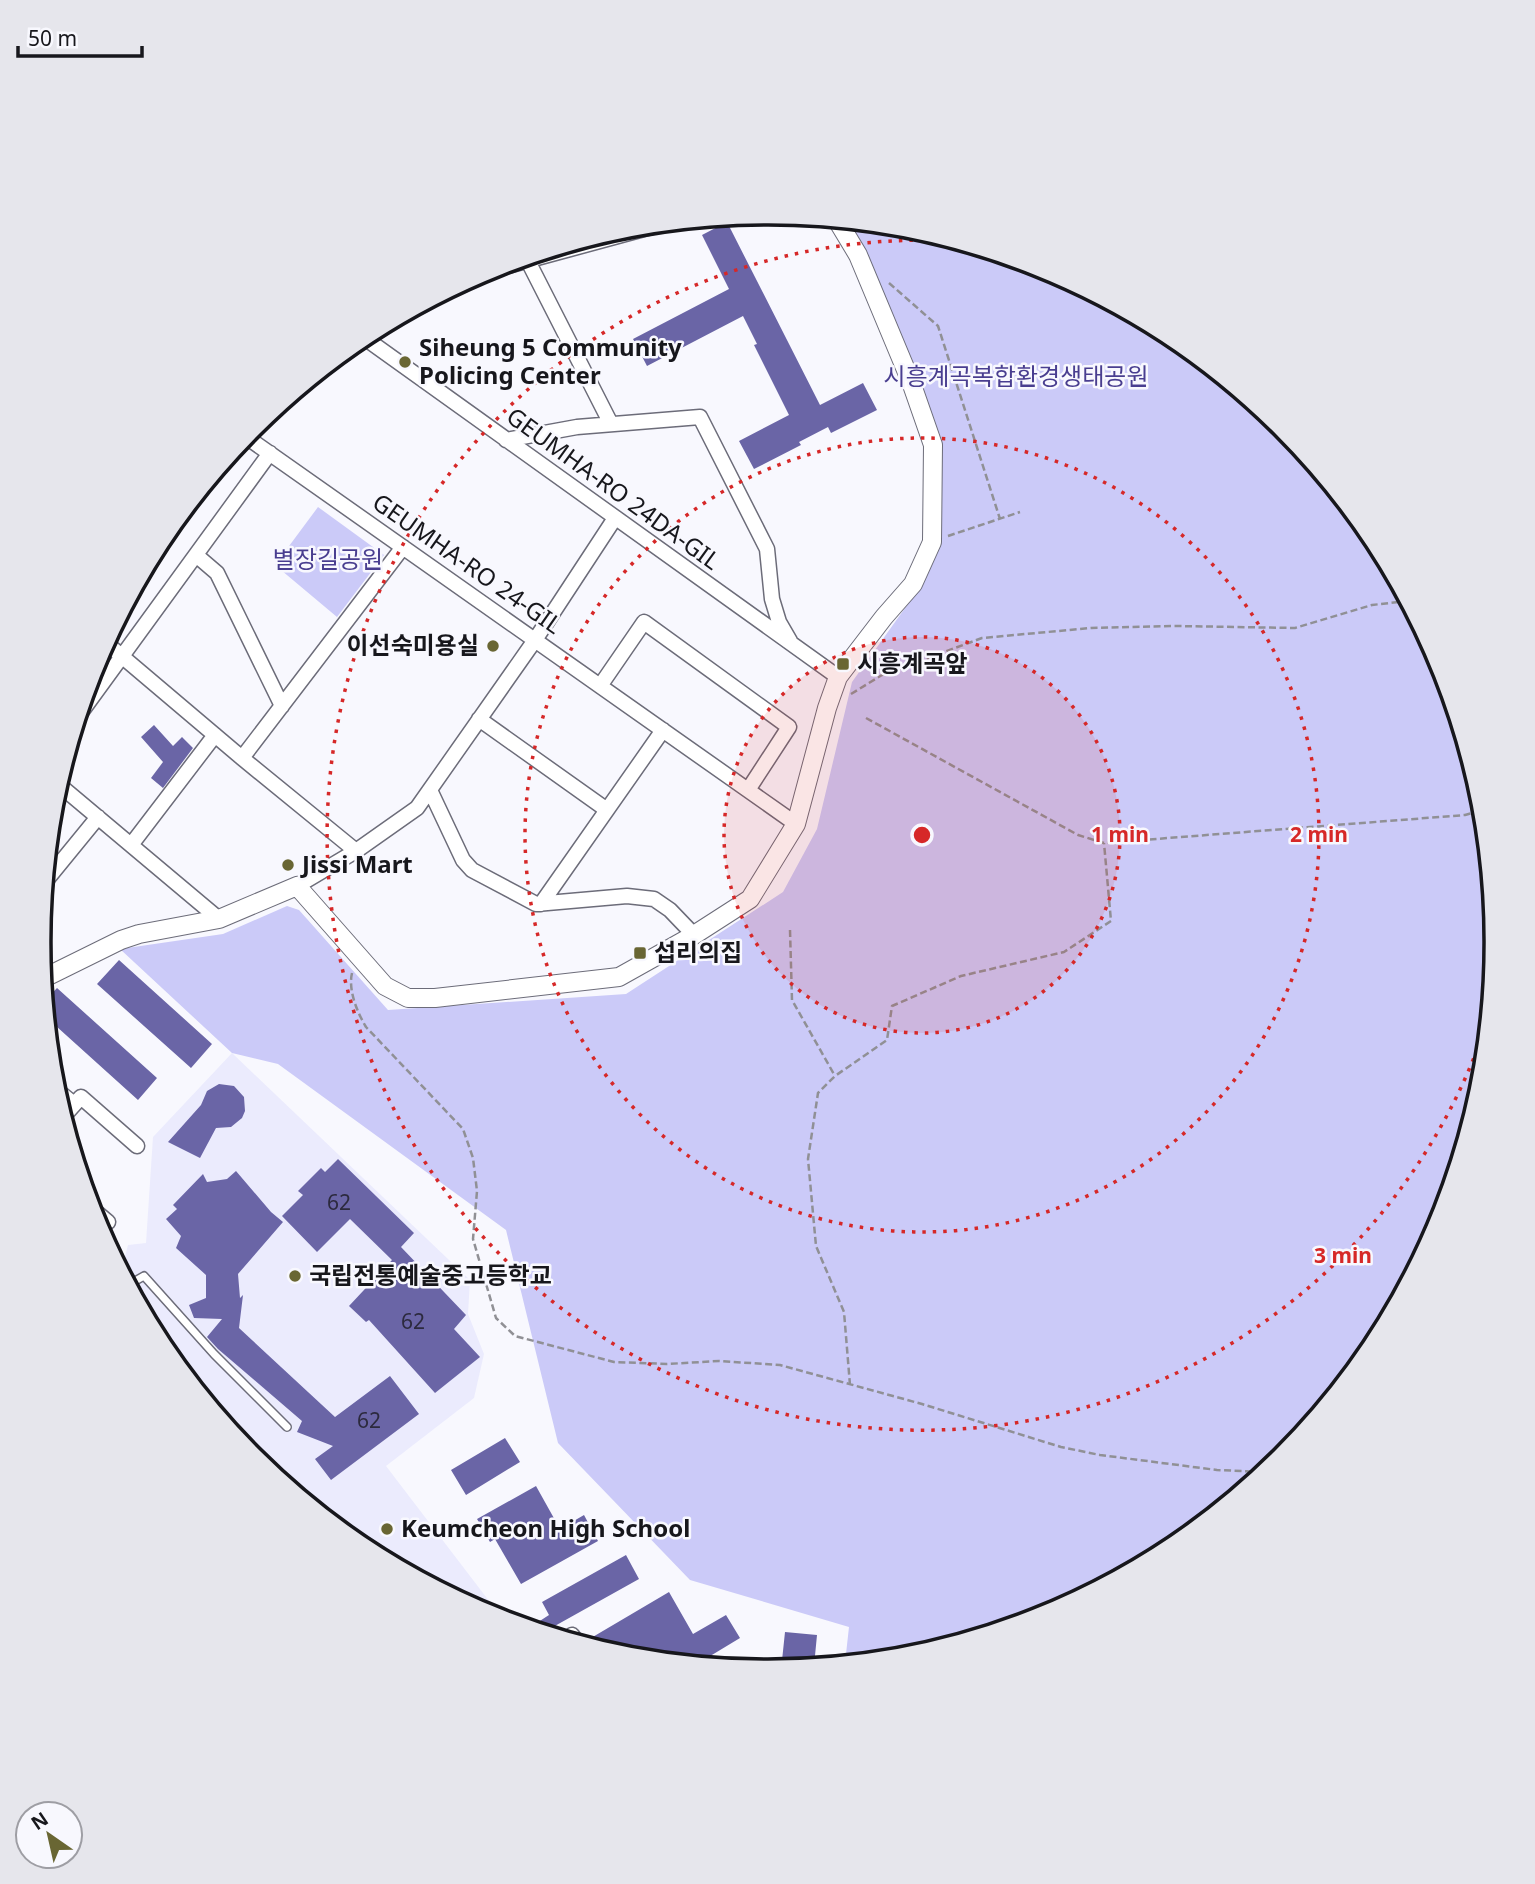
<svg xmlns="http://www.w3.org/2000/svg" width="1535" height="1884" font-family="'Noto Sans','Noto Sans KR',sans-serif">
  <style>
    .built { fill: #ebebfd }
    .green { fill: #cbcaf8 }
    .building { fill: #6a65a6 }
    .lines { fill: none; stroke-linecap: round; stroke-linejoin: round }
    .service-casing { stroke: #6c6c79; stroke-width: 10 }
    .minor-casing { stroke: #6c6c79; stroke-width: 17 }
    .tertiary-casing { stroke: #6c6c79; stroke-width: 20 }
    .path { stroke: #909095; stroke-width: 2.5; stroke-dasharray: 7 3.5; stroke-linecap: butt }
    .service { stroke: #fff; stroke-width: 7 }
    .minor { stroke: #fff; stroke-width: 14 }
    .tertiary { stroke: #fff; stroke-width: 18 }
    .ring { fill: none; stroke: #d62828; stroke-width: 3.5; stroke-dasharray: 3.5 7 }
    .poi-dot { fill: #696633; stroke: #f8f8fe; stroke-width: 2.5 }
    .labels { text-anchor: middle; stroke-width: 5; stroke-linejoin: round; paint-order: stroke }
    .number-label { font-size: 21px; fill: #2c2a3e }
    .poi-label { font-size: 24px; font-weight: bold; fill: #17171c; stroke: #f8f8fe; text-anchor: start }
    .park-label { font-size: 24px; fill: #493e90; stroke: #f8f8fe }
    .street-label { font-size: 24px; fill: #17171c; stroke: #f8f8fe }
    .rim { fill: none; stroke: #17171c; stroke-width: 3.5 }
    .centre { fill: #d62828; stroke: #f8f8fe; stroke-width: 3.5 }
    .ring-label { font-size: 21px; text-anchor: middle; font-weight: bold; fill: #d62828; stroke: #f8f8fe; stroke-width: 5; stroke-linejoin: round; paint-order: stroke }
  </style>
  <rect width="100%" height="100%" fill="#f8f8fe"/>
  <!-- built -->
  <path class="built" d="M 232,1053 L 470,1280 L 468,1314 L 484,1354 L 474,1398 L 386,1466 L 499,1614 L 495,1617 L 362,1548 L 252,1457 L 161,1347 L 121,1272 L 128,1245 L 146,1243 L 153,1137 Z"/>
  <!-- green -->
  <path class="green" d="M 848,221 L 910,227 L 1047,269 L 1173,336 L 1283,427 L 1374,537 L 1441,663 L 1483,800 L 1496,942 L 1482,1085 L 1441,1221 L 1373,1347 L 1283,1458 L 1172,1548 L 1046,1616 L 909,1657 L 845,1663 L 849,1627 L 690,1580 L 558,1443 L 506,1230 L 278,1064 L 232,1053 L 120,949 L 223,934 L 287,906 L 299,910 L 388,1010 L 626,994 L 783,892 L 817,829 L 852,682 L 923,583 L 938,546 L 942,440 L 877,279 Z
    M 318,507 L 384,555 L 337,617 L 275,565 Z"/>
  <!-- building -->
  <path class="building" d="M 727,222 L 820,405 L 863,383 L 877,410 L 831,433 L 828,427 L 799,442 L 801,445 L 754,469 L 739,441 L 789,415 L 754,345 L 757,344 L 743,316 L 647,366 L 633,339 L 729,289 L 702,235 Z
    M 154,725 L 173,746 L 182,737 L 193,748 L 163,788 L 151,778 L 163,762 L 141,737 Z
    M 119,960 L 212,1044 L 191,1068 L 97,984 Z
    M 57,988 L 157,1078 L 138,1100 L 46,1017 L 44,1002 Z
    M 219,1084 L 234,1086 L 244,1097 L 245,1111 L 242,1118 L 231,1127 L 216,1128 L 200,1158 L 168,1142 L 201,1105 L 207,1091 Z
    M 338,1159 L 414,1233 L 401,1247 L 466,1315 L 454,1329 L 480,1357 L 435,1393 L 369,1320 L 366,1322 L 349,1306 L 392,1260 L 350,1219 L 317,1252 L 282,1216 L 303,1195 L 298,1191 L 321,1168 L 325,1172 Z
    M 236,1171 L 271,1212 L 283,1222 L 238,1274 L 240,1298 L 243,1295 L 239,1328 L 335,1417 L 390,1376 L 419,1414 L 331,1480 L 315,1459 L 333,1446 L 297,1432 L 302,1421 L 218,1349 L 207,1337 L 222,1319 L 194,1318 L 189,1305 L 206,1298 L 206,1275 L 176,1248 L 181,1236 L 166,1219 L 177,1209 L 173,1205 L 203,1174 L 207,1182 L 227,1179 Z
    M 505,1438 L 520,1462 L 466,1495 L 451,1470 Z
    M 536,1486 L 560,1529 L 584,1515 L 598,1541 L 521,1584 L 495,1539 L 490,1542 L 477,1519 Z
    M 626,1555 L 639,1579 L 544,1632 L 529,1628 L 549,1615 L 542,1602 Z
    M 669,1592 L 693,1634 L 726,1615 L 740,1638 L 697,1664 L 625,1657 L 597,1648 L 591,1638 Z
    M 785,1632 L 817,1635 L 814,1666 L 781,1670 Z"/>
  <g class="lines">
    <defs>
      <path id="service" d="M 128,1285 L 144,1276 L 214,1354 L 287,1427"/>
      <path id="minor" d="M 528,261 L 611,424
        M 478,274 L 666,223
        M 362,336 L 838,677
        M 245,436 L 796,824
        M 506,440 L 577,427 L 700,417 L 767,549 L 772,599 L 779,622 L 790,641
        M 196,555 L 217,573 L 282,706
        M 105,642 L 242,758 L 356,851
        M 600,686 L 644,622 L 789,727 L 748,790
        M 77,718 L 270,453
        M 479,719 L 607,810
        M 242,758 L 403,547
        M 57,783 L 219,919
        M 430,790 L 463,860 L 472,870 L 536,904 L 627,896 L 654,899 L 670,910 L 694,935
        M 131,845 L 215,735
        M 44,883 L 98,817
        M 297,886 L 356,851 L 417,808 L 535,640 L 615,518
        M 541,904 L 663,730
        M 53,1087 L 74,1104
        M 63,1117 L 81,1097 L 137,1146
        M 89,1206 L 108,1222
        M 572,1635 L 577,1642"/>
      <path id="tertiary" d="M 42,979 L 121,940 L 139,934 L 219,919 L 297,886 L 385,986 L 408,998 L 435,998 L 619,977 L 694,935 L 750,899 L 796,824 L 827,708 L 838,677 L 884,617 L 913,584 L 932,542 L 933,445 L 911,382 L 858,255 L 837,220"/>
    </defs>
    <!-- service casing -->
    <use href="#service" class="service-casing"/>
    <!-- minor casing -->
    <use href="#minor" class="minor-casing"/>
    <!-- tertiary casing -->
    <use href="#tertiary" class="tertiary-casing"/>
    <!-- path -->
    <path class="path" d="M 889,283 L 938,326 L 1000,519
      M 948,536 L 1020,512
      M 851,694 L 882,675 L 982,638 L 1091,628 L 1176,626 L 1295,628 L 1372,605 L 1408,601
      M 866,718 L 1078,835 L 1104,843 L 1465,815 L 1484,810
      M 790,930 L 792,1000 L 835,1076
      M 352,973 C 348,990 357,1012 366,1027 L 463,1129 L 473,1158 L 477,1191 L 473,1239 L 496,1318 L 515,1336 L 614,1362 L 667,1364 L 719,1361 L 780,1365 L 922,1404 L 1061,1447 L 1100,1455 L 1217,1470 L 1265,1472
      M 850,1385 L 844,1312 L 816,1246 L 808,1159 L 818,1093 L 835,1076 L 887,1040 L 892,1006 L 961,976 L 1064,952 L 1111,921 L 1104,843"/>
    <!-- service -->
    <use href="#service" class="service"/>
    <!-- minor -->
    <use href="#minor" class="minor"/>
    <!-- tertiary -->
    <use href="#tertiary" class="tertiary"/>
  </g>
  <!-- distance rings -->
  <circle cx="922" cy="835" r="198" fill="#d62828" fill-opacity=".12"/>
  <g class="ring">
    <circle cx="922" cy="835" r="198"/>
    <circle cx="922" cy="835" r="397"/>
    <path d="M1488 1019A595 595 0 1 1 953 241"/>
  </g>
  <!-- markers -->
  <g class="poi-dot">
    <circle cx="405" cy="362" r="7"/>
    <circle cx="493" cy="646" r="7"/>
    <rect x="836" y="657" width="14" height="14" rx="3.5"/>
    <circle cx="288" cy="865" r="7"/>
    <rect x="633" y="946" width="14" height="14" rx="3.5"/>
    <circle cx="295" cy="1276" r="7"/>
    <circle cx="387" cy="1529" r="7"/>
  </g>
  <g class="labels">
    <!-- number labels -->
    <g class="number-label">
      <text x="339" y="1210">62</text>
      <text x="413" y="1329">62</text>
      <text x="369" y="1428">62</text>
    </g>
    <!-- poi labels -->
    <g class="poi-label">
      <text x="419" y="356">Siheung 5 Community<tspan x="419" dy="28">Policing Center</tspan></text>
      <text x="479" y="654" text-anchor="end">이선숙미용실</text>
      <text x="857" y="672">시흥계곡앞</text>
      <text x="302" y="873">Jissi Mart</text>
      <text x="654" y="961">섭리의집</text>
      <text x="309" y="1284">국립전통예술중고등학교</text>
      <text x="401" y="1537">Keumcheon High School</text>
    </g>
    <!-- park labels -->
    <g class="park-label">
      <text x="1016" y="385">시흥계곡복합환경생태공원</text>
      <text x="328" y="568">별장길공원</text>
    </g>
    <!-- street labels -->
    <g class="street-label">
      <text transform="translate(613 489) rotate(36)" y="8">GEUMHA-RO 24DA-GIL</text>
      <text transform="translate(467 564) rotate(35)" y="8">GEUMHA-RO 24-GIL</text>
    </g>
  </g>
  <!-- crop -->
  <path d="M0 0H1535V1884H0ZM767 225H768A716 716 0 0 1 1484 941V943A716 716 0 0 1 768 1659H767A716 716 0 0 1 51 943V941A716 716 0 0 1 767 225Z" fill="#e6e6ec" fill-rule="evenodd"/>
  <path class="rim" d="M767 225H768A716 716 0 0 1 1484 941V943A716 716 0 0 1 768 1659H767A716 716 0 0 1 51 943V941A716 716 0 0 1 767 225Z"/>
  <circle cx="922" cy="835" r="10" class="centre"/>
  <g class="ring-label">
    <text x="1120" y="842">1 min</text>
    <text x="1319" y="842">2 min</text>
    <text x="1343" y="1263">3 min</text>
  </g>
  <!-- north arrow -->
  <g transform="translate(49 1835) rotate(326)"><circle r="33" fill="#f8f8fe" stroke="#9e9ea4" stroke-width="2"/>
  <path d="M0-5L12 26L0 18L-12 26Z" fill="#696633"/>
  <text y="-10" font-size="19" font-weight="bold" text-anchor="middle" fill="#17171c">N</text>
  </g>
  <!-- scale -->
  <path d="M18 46v10h124v-10" fill="none" stroke="#17171c" stroke-width="3.5"/>
  <text x="28" y="46" font-size="21" fill="#17171c" stroke="#f8f8fe" stroke-width="5" paint-order="stroke">50 m</text>
</svg>
